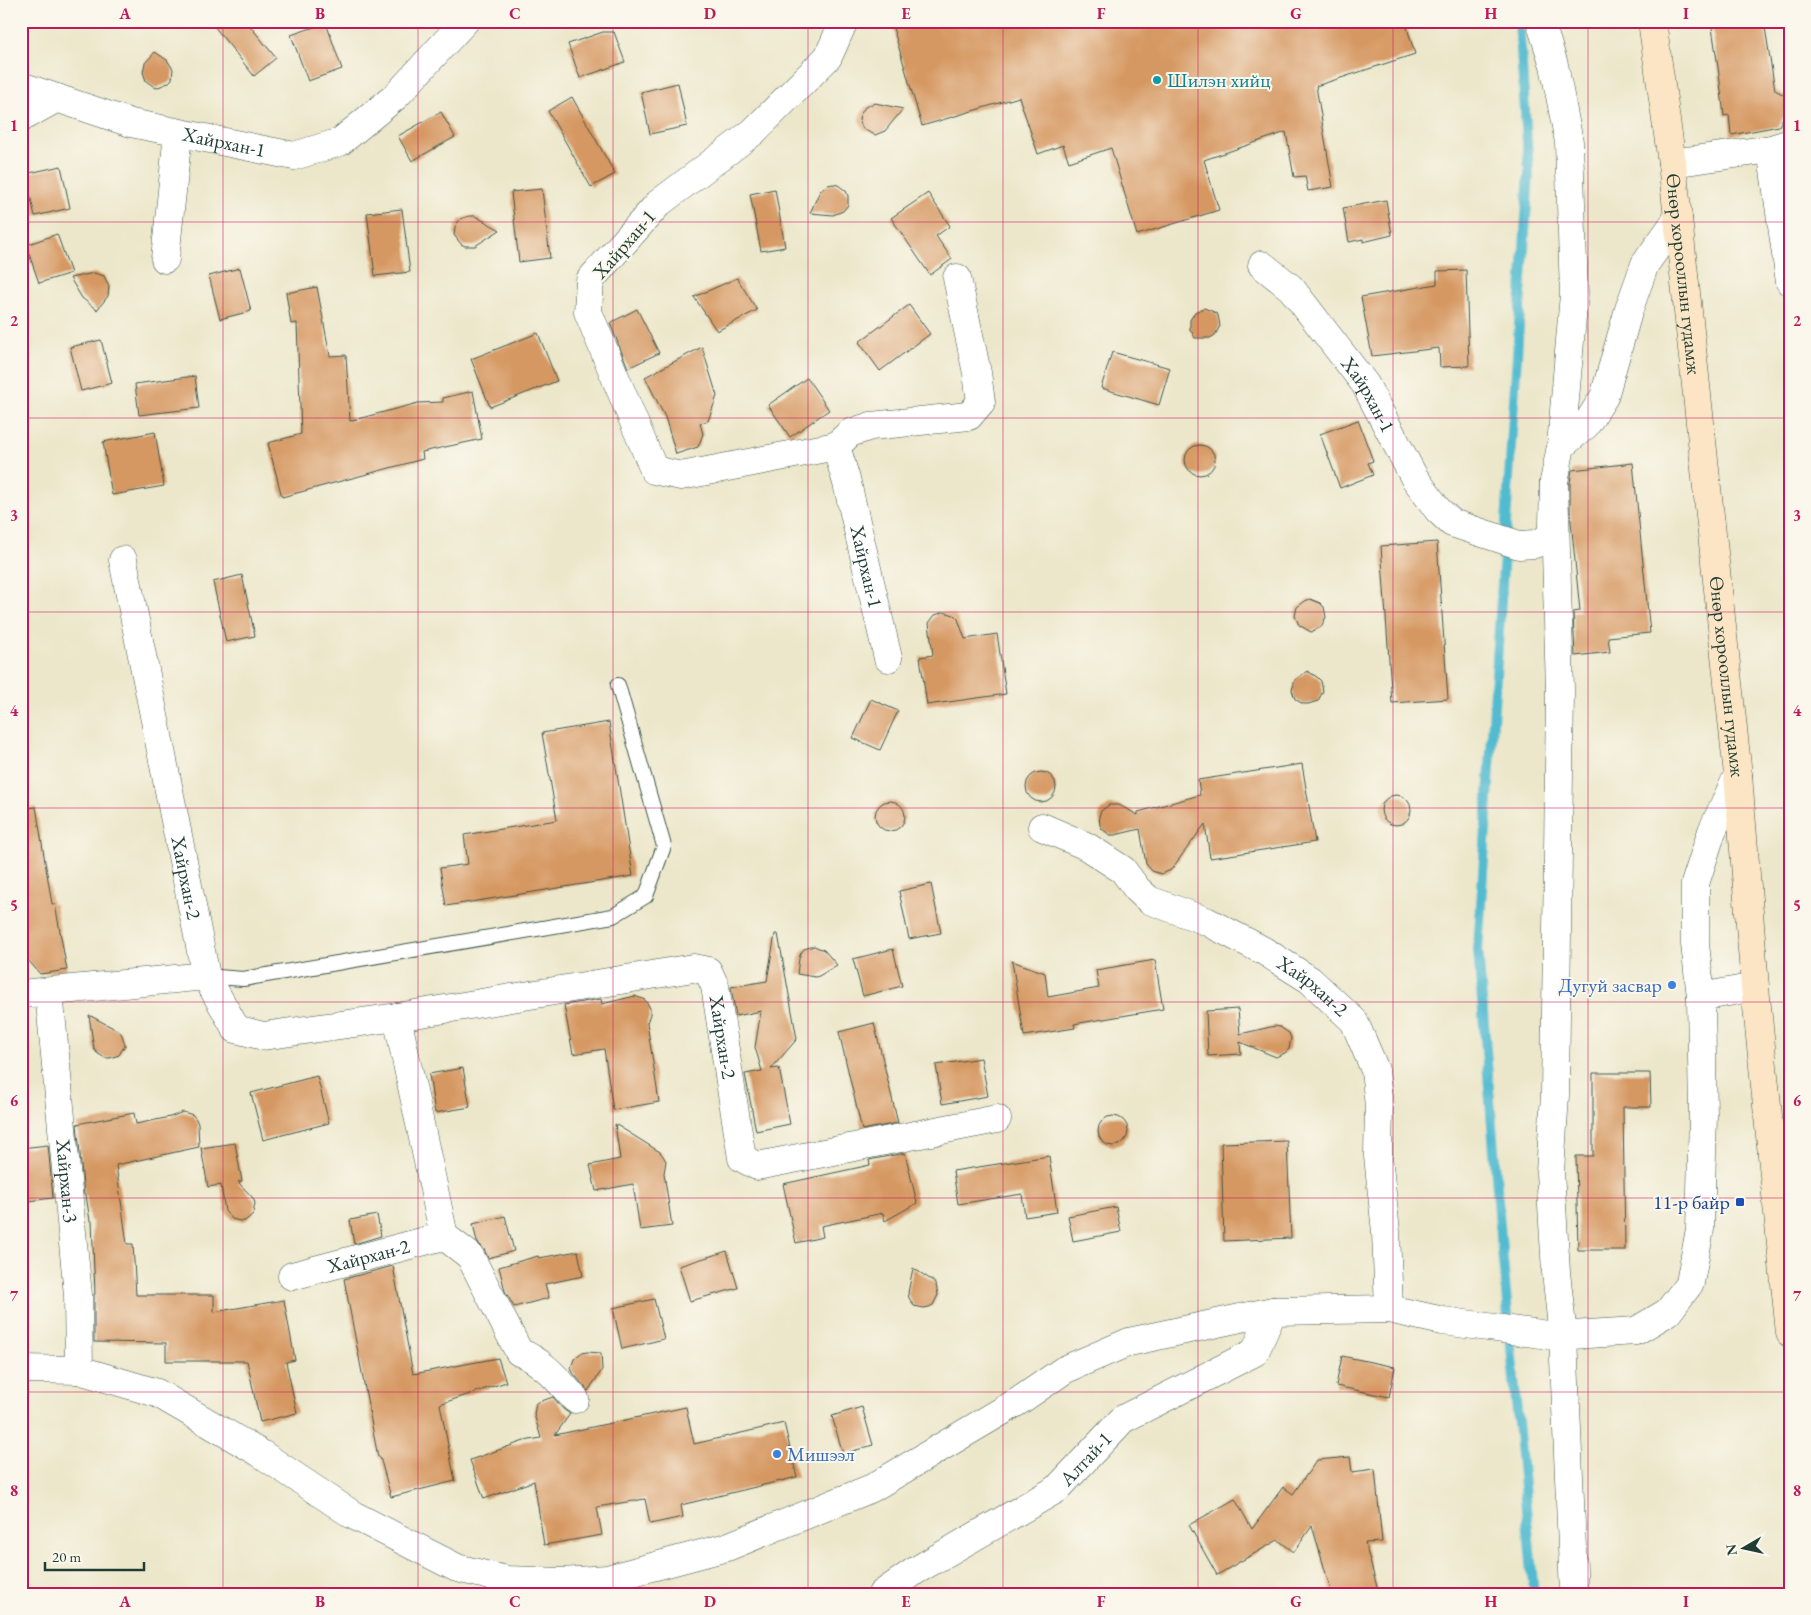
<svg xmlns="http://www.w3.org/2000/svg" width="1811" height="1615" font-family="'EB Garamond',serif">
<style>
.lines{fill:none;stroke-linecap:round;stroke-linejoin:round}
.stream{stroke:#52bbd0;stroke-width:10}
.building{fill:#d69862}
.lane-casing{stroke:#3e564a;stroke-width:16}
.street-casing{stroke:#3e564a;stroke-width:29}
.secondary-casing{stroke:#3e564a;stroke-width:29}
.lane{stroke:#fff;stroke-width:14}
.street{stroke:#fff;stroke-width:28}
.secondary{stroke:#fce5c4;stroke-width:28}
.grid{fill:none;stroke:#c2185b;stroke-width:1;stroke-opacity:0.55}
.culture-dot{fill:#0f9aa8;stroke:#fbf7ec;stroke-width:2}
.shop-dot{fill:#3f7fe0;stroke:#fbf7ec;stroke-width:2}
.transit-dot{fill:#1a4fb4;stroke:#fbf7ec;stroke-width:2}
.labels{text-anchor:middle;stroke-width:4;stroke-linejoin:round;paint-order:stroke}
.culture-label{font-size:20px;fill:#0d838f;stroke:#fbf7ec;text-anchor:start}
.street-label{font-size:20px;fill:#1f3d34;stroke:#fbf7ec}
.shop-label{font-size:20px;fill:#366cbe;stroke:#fbf7ec;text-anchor:end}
.transit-label{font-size:20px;fill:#164399;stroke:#fbf7ec;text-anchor:end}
.neatline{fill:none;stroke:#c2185b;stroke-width:2}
.grid-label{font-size:16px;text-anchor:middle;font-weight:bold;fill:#c2185b}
</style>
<rect width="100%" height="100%" fill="#fbf7ec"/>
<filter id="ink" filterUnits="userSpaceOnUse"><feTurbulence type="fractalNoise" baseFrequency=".02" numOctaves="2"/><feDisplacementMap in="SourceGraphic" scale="10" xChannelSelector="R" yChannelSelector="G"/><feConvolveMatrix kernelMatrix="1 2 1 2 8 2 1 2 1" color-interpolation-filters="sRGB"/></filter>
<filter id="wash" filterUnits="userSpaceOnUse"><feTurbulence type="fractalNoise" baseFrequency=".0096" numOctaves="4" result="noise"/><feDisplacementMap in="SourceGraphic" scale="20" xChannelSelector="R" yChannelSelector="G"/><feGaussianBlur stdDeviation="1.12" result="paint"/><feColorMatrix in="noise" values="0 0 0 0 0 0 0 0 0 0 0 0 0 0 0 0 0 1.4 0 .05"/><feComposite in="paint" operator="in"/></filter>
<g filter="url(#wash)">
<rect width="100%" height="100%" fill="#ece7ca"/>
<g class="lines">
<path class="stream" d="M 1519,21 L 1529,172 L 1478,950 L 1502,1250 L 1534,1594"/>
</g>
<g id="blocks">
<path class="building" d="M 210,21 L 246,21 L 276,58 L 254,76 Z
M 891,21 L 1405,21 L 1415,54 L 1316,86 L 1333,187 L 1308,191 L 1305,176 L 1294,177 L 1286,132 L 1204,160 L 1219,210 L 1137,235 L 1111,148 L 1069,162 L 1063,145 L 1038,154 L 1019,97 L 922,126 Z
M 1711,21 L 1764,21 L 1775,90 L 1790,98 L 1790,104 L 1779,126 L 1731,135 L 1729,115 L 1724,116 L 1719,74 Z
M 326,23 L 342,69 L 308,81 L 291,35 Z
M 603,32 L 614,32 L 625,62 L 580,78 L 568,44 Z
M 155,52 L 167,60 L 173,69 L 172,79 L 168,83 L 156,88 L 146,81 L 143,72 L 145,63 Z
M 678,83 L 687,126 L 650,134 L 641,92 Z
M 572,97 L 615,174 L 591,187 L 548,111 Z
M 875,103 L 903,109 L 885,131 L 875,135 L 863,129 L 859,120 L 860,115 L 865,107 Z
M 441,112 L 455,137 L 412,161 L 398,136 Z
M 61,166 L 70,208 L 35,216 L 25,174 Z
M 833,184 L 838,185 L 846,191 L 848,196 L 848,205 L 843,211 L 833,215 L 810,213 L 820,191 L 828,185 Z
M 542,189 L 550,258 L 519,262 L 511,192 Z
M 775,189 L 785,247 L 761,251 L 750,194 Z
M 928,193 L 950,226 L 936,236 L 952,259 L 930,275 L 891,218 Z
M 1386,200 L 1392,235 L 1363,242 L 1363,239 L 1349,242 L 1343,208 Z
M 402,209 L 410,272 L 375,276 L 367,213 Z
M 469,216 L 475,216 L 500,230 L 475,246 L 465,246 L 461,244 L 454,235 L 455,227 L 460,219 Z
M 57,234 L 71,273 L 39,283 L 26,245 Z
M 240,268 L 251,311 L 220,319 L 209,276 Z
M 1466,270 L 1469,366 L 1440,367 L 1439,348 L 1372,356 L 1361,297 L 1437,284 L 1437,271 Z
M 94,273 L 104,276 L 109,286 L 108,296 L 97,310 L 82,298 L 70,278 Z
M 737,278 L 757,310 L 717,331 L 694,297 Z
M 317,287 L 330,356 L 346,355 L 350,421 L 418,403 L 443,402 L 443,398 L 473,391 L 482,439 L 422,452 L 423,459 L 282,497 L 268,443 L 301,434 L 297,323 L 291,324 L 286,293 Z
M 909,305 L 930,334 L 880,371 L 859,342 Z
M 1204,308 L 1214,312 L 1218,315 L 1220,326 L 1215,335 L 1210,338 L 1195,338 L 1190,329 L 1190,320 L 1195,312 Z
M 637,309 L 659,353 L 628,368 L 610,323 Z
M 538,333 L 557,381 L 490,407 L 471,359 Z
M 101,340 L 112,383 L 81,391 L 70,347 Z
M 702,347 L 717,396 L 708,421 L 700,423 L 703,434 L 698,447 L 676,454 L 665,417 L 645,377 Z
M 1112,352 L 1170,368 L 1159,405 L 1101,388 Z
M 195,376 L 199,408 L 139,415 L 135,384 Z
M 807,378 L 829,410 L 790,437 L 768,405 Z
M 1358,420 L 1373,461 L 1368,463 L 1373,475 L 1340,488 L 1320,434 Z
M 155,432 L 164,486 L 112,495 L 103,442 Z
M1185 460a15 15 0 1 1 30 0a15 15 0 1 1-30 0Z
M 1633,463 L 1650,633 L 1608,637 L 1610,652 L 1575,656 L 1573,612 L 1580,611 L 1570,511 L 1570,483 L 1572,470 Z
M 1437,542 L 1448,699 L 1392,703 L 1381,546 Z
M 242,575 L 255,636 L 226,642 L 213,582 Z
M 1310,599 L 1320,603 L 1324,607 L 1326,617 L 1321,627 L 1311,632 L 1299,625 L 1295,616 L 1297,607 L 1305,601 Z
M 944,612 L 954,615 L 958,619 L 965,639 L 997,634 L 1006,694 L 927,705 L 920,657 L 933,655 L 929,623 L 935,615 Z
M 1307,671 L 1317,677 L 1321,681 L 1323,691 L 1318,701 L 1308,704 L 1303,704 L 1295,699 L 1292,690 L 1295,680 Z
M 871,699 L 898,711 L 880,750 L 853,738 Z
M 609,722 L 633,876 L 446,906 L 440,868 L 468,864 L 464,835 L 557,820 L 542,733 Z
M 1302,764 L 1315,842 L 1210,858 L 1205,824 L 1171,870 L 1161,874 L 1152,871 L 1146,864 L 1140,829 L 1115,835 L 1110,835 L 1102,829 L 1100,825 L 1099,816 L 1101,811 L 1109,805 L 1119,805 L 1138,815 L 1138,812 L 1200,795 L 1198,780 Z
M1026 787a15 15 0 1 1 30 0a15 15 0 1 1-30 0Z
M1381 810a15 15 0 1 1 30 0a15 15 0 1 1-30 0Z
M875 816a15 15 0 1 1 30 0a15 15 0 1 1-30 0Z
M 36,807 L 52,904 L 55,904 L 67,970 L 40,974 L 23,954 L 21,941 L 21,809 Z
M 931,884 L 941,933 L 909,939 L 899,891 Z
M 775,934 L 778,934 L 797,1039 L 771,1069 L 779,1068 L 790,1124 L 756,1131 L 745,1074 L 762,1071 L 755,1047 L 761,1011 L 736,1016 L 731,987 L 767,981 Z
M 814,946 L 824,950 L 837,965 L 819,976 L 815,977 L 797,974 L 799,958 L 801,953 L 804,949 Z
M 893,949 L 902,986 L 863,996 L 853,959 Z
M 1155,960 L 1163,1009 L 1074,1024 L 1075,1028 L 1024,1036 L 1012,961 L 1045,973 L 1048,997 L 1099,988 L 1096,970 Z
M 635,996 L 645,1000 L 650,1008 L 650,1014 L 647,1023 L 659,1102 L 613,1110 L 604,1049 L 573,1054 L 564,1005 L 601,999 L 602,1004 Z
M 1238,1009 L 1240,1034 L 1275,1026 L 1280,1027 L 1289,1033 L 1291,1038 L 1289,1049 L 1285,1053 L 1276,1057 L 1240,1042 L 1241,1054 L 1208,1056 L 1206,1011 Z
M 89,1015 L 119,1031 L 122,1035 L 125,1045 L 119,1055 L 110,1058 L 105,1058 L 97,1053 L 94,1049 Z
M 874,1023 L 898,1123 L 862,1130 L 839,1032 Z
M 981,1058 L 988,1096 L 942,1104 L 936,1065 Z
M 463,1068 L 470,1107 L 435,1113 L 429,1074 Z
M 1593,1073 L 1650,1073 L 1651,1107 L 1623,1107 L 1625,1250 L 1578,1250 L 1576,1156 L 1593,1156 Z
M 317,1076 L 329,1123 L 263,1140 L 251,1093 Z
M 183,1112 L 193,1115 L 196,1119 L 198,1124 L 199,1147 L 116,1165 L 127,1244 L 133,1244 L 136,1295 L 214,1295 L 214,1312 L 284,1300 L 295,1360 L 286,1362 L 297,1413 L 260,1422 L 247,1361 L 166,1361 L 166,1343 L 94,1342 L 94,1294 L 95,1294 L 92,1221 L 90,1221 L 86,1195 L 84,1195 L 77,1124 L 134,1113 L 136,1124 L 170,1117 Z
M1098 1131a15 15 0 1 1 30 0a15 15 0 1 1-30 0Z
M 615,1124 L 660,1152 L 663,1156 L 666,1161 L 664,1173 L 672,1226 L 640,1230 L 633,1184 L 596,1191 L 590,1165 L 620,1159 Z
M 1287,1141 L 1291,1238 L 1224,1241 L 1221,1143 Z
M 235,1143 L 242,1181 L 238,1182 L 253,1198 L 255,1203 L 253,1214 L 245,1221 L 240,1221 L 232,1219 L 225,1211 L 221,1185 L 208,1187 L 201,1148 Z
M 48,1145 L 53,1198 L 21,1202 L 21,1148 Z
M 905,1153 L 917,1203 L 885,1221 L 883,1213 L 821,1226 L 823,1237 L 796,1243 L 783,1184 L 870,1165 L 869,1160 Z
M 1049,1156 L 1057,1212 L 1025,1217 L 1022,1194 L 958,1204 L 953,1171 Z
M 1116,1207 L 1121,1232 L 1073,1241 L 1068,1216 Z
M 377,1215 L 381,1236 L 354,1244 L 350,1220 Z
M 505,1216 L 514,1251 L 488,1258 L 484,1249 L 477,1242 L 473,1224 Z
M 578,1251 L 583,1276 L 545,1284 L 549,1298 L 514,1307 L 505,1291 L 499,1267 L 538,1256 L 539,1258 Z
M 727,1251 L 738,1288 L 690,1301 L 679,1266 Z
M 393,1266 L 413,1374 L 498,1358 L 506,1382 L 440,1404 L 455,1481 L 391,1497 L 380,1457 L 378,1457 L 344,1279 Z
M 913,1268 L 933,1281 L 936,1285 L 938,1295 L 933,1305 L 929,1307 L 924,1308 L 914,1306 L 909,1298 L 908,1293 Z
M 654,1299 L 664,1339 L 622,1349 L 613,1308 Z
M 587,1352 L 601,1353 L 602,1370 L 588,1391 L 573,1373 L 571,1368 L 574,1359 L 581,1353 Z
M 1342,1356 L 1395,1367 L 1389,1397 L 1336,1386 Z
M 553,1397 L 563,1409 L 570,1414 L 555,1435 L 686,1407 L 694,1444 L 784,1423 L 797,1477 L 681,1505 L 683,1517 L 650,1524 L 645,1499 L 597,1507 L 602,1535 L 544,1545 L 534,1481 L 484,1499 L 470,1460 L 524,1441 L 541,1438 L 534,1414 L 536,1403 Z
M 862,1407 L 873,1445 L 843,1454 L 832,1416 Z
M 1350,1457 L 1352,1472 L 1375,1469 L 1382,1542 L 1365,1543 L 1379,1594 L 1332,1594 L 1312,1526 L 1294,1552 L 1278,1540 L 1217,1575 L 1189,1525 L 1235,1499 L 1252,1529 L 1283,1487 L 1293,1494 L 1317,1460 Z"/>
</g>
</g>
<g filter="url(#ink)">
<use href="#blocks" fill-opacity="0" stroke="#3e564a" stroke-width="1"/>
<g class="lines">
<g class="lane-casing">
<path id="lane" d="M 206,976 L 243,979 L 613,916 L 646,896 L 664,846 L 618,685"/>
</g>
<g class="street-casing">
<g id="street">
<path id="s1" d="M 844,21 L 828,57 L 753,132 L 659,203 L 590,280 L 588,312 L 654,470 L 681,476 L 836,446 L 847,483 L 888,658"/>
<path d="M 1540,21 L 1554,65 L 1569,142 L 1574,294 L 1561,446"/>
<path id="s2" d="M 21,86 L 131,123 L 294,156 L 340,142 L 396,96 L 465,21"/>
<path d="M 21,118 L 57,98"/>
<path d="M 1771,149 L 1790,282"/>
<path d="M 1672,163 L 1771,149 L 1790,143"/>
<path d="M 165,259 L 178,133"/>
<path id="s3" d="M 1262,265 L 1291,288 L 1365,384 L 1414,477 L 1438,510 L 1452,523 L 1519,545 L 1535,544 L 1549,538 L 1553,525 L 1554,482 L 1561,446 L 1586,425 L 1604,397 L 1629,309 L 1645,264 L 1678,218"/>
<path d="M 836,446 L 850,433 L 871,426 L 969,416 L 981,402 L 977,373 L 957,278"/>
<path d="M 1554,482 L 1560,690 L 1555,1095 L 1550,1172 L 1556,1272 L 1563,1336 L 1574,1594"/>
<path id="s4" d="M 123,560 L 206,976 L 236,1029 L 263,1036 L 397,1017 L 693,968 L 708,971 L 715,986 L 742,1158 L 757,1166 L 997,1119"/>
<path id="s5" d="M 1042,827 L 1086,846 L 1123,870 L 1137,889 L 1149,900 L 1206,921 L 1264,951 L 1310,980 L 1354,1021 L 1375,1070 L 1379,1106 L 1378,1156 L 1386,1232 L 1389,1309"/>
<path id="s6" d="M 49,992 L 78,1295 L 79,1370"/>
<path d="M 21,994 L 206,976"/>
<path d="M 1701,997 L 1695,944 L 1695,884 L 1712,831 L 1738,775"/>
<path d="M 397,1017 L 444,1236 L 470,1256 L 519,1352 C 543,1361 558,1380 575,1399"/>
<path id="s7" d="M 292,1276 L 444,1236"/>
<path d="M 21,1369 L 79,1370 L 157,1393 L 260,1453 L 353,1515 L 457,1568 L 507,1580 L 562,1582 L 607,1579 L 727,1547 L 872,1488 L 1019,1401 L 1064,1370 L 1129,1342 L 1273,1311 L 1389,1309 L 1443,1321 L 1556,1336 L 1636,1331 L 1668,1312 L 1690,1283 L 1700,1229 L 1703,1115 L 1701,997 L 1755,987"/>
<path id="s8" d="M 882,1594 L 915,1571 L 1057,1489 L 1123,1419 L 1255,1352 L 1273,1311"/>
</g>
</g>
<g class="secondary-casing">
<g id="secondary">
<path id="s9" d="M 1652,21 L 1672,163 L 1738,775 L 1755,987 L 1790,1333"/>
</g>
</g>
<use href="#lane" class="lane"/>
<use href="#street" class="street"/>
<use href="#secondary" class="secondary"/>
</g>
</g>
<path class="grid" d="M 223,21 L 223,1594M 418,21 L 418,1594M 613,21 L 613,1594M 808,21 L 808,1594M 1003,21 L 1003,1594M 1198,21 L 1198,1594M 1393,21 L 1393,1594M 1588,21 L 1588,1594M 21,222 L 1790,222M 21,418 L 1790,418M 21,612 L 1790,612M 21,808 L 1790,808M 21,1002 L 1790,1002M 21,1198 L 1790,1198M 21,1392 L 1790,1392"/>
<circle class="culture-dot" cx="1157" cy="80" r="5"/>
<g class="shop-dot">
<circle cx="1672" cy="985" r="5"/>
<circle cx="777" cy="1454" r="5"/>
</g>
<rect class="transit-dot" x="1735" y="1197" width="10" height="10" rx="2.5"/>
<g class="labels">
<g class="culture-label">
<text x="1167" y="87">Шилэн хийц</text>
</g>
<g class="street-label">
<text dy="7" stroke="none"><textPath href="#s2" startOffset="211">Хайрхан-1</textPath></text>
<text transform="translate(624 244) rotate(-49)" y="7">Хайрхан-1</text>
<text dy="7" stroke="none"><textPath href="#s9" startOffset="255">Өнөр хорооллын гудамж</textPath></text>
<text dy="7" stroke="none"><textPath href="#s3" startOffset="169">Хайрхан-1</textPath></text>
<text dy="7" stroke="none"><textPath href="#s1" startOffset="880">Хайрхан-1</textPath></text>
<text dy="7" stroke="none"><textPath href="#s9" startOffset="660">Өнөр хорооллын гудамж</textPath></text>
<text dy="7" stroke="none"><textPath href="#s4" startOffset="324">Хайрхан-2</textPath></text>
<text dy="7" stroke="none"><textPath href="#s5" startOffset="318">Хайрхан-2</textPath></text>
<text dy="7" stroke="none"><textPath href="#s4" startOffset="1032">Хайрхан-2</textPath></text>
<text dy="7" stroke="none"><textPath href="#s6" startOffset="190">Хайрхан-3</textPath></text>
<text dy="7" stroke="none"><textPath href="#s7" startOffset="79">Хайрхан-2</textPath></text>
<text dy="7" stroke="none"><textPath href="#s8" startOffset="246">Алтай-1</textPath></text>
</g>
<g class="shop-label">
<text x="1662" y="992">Дугуй засвар</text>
<text x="787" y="1461" text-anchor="start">Мишээл</text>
</g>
<g class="transit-label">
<text x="1730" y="1209">11-р байр</text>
</g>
</g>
<rect width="1811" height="1615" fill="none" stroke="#fbf7ec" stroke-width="55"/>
<g transform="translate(1744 1548) rotate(261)" stroke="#fbf7ec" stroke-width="4" paint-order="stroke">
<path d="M0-4L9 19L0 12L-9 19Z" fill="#1f3d34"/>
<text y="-8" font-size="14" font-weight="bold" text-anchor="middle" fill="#1f3d34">N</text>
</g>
<path d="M45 1562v8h99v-8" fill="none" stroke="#1f3d34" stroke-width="2.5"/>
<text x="52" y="1562" font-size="15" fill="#1f3d34" stroke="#fbf7ec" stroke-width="4" paint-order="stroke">20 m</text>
<rect x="28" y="28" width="1756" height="1560" class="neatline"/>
<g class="grid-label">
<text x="125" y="19">A</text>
<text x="320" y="19">B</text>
<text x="515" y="19">C</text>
<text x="710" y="19">D</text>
<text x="906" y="19">E</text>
<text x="1101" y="19">F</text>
<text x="1296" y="19">G</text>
<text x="1491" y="19">H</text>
<text x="1686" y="19">I</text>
<text x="14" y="131">1</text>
<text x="1797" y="131">1</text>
<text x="14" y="326">2</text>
<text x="1797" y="326">2</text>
<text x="14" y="521">3</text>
<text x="1797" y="521">3</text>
<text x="14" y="716">4</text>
<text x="1797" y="716">4</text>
<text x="14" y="911">5</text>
<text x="1797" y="911">5</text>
<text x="14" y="1106">6</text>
<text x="1797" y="1106">6</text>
<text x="14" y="1301">7</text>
<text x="1797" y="1301">7</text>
<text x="14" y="1496">8</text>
<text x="1797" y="1496">8</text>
<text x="125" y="1607">A</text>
<text x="320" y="1607">B</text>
<text x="515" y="1607">C</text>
<text x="710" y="1607">D</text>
<text x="906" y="1607">E</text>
<text x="1101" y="1607">F</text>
<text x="1296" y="1607">G</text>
<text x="1491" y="1607">H</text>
<text x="1686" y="1607">I</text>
</g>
</svg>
